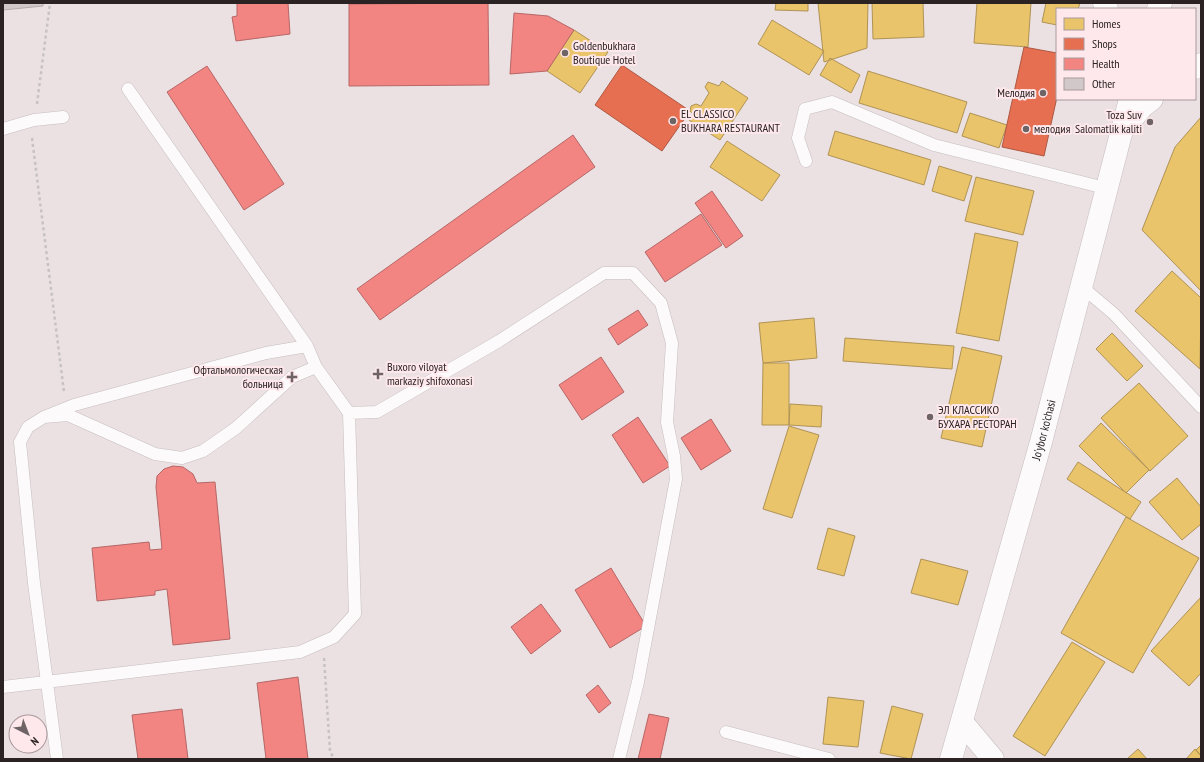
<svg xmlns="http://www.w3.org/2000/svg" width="1204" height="762" font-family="'PT Sans Narrow',sans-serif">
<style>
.homes{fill:#e9c46a;stroke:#b09355}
.shops{fill:#e76f51;stroke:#ae5843}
.health{fill:#f28482;stroke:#b66766}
.building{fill:#d1c8c9;stroke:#b5acae}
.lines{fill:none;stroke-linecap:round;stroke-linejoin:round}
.lane-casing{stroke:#c6bebf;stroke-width:13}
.street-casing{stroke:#c6bebf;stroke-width:23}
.secondary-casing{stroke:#c6bebf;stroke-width:23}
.primary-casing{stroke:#c6bebf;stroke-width:23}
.path{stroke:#c7c3c3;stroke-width:2.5;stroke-dasharray:3 3;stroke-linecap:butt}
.lane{stroke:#fcfafb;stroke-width:12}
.street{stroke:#fcfafb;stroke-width:22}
.secondary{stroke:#fcfafb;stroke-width:22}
.primary{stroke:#fcfafb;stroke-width:22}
.poi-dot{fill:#6e6466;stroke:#fee8ec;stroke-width:1.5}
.labels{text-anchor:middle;stroke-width:4;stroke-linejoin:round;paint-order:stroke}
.poi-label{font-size:12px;fill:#2a2223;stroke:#fee8ec;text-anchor:start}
.street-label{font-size:12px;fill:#2a2223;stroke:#fee8ec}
</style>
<rect width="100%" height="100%" fill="#ebe0e2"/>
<path class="homes" d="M 776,3 L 808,3 L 808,11 L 775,10 Z
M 818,3 L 868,3 L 867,48 L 824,62 Z
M 872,3 L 923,3 L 924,37 L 873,39 Z
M 977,3 L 1031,3 L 1028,47 L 974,43 Z
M 1046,3 L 1080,3 L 1078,9 L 1057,9 L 1057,25 L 1042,22 Z
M 772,20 L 824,51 L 809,75 L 758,44 Z
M 574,30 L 608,52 L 580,93 L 547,71 Z
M 830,58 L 860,75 L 851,93 L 820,75 Z
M 868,71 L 967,102 L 957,133 L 859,103 Z
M 722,81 L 748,98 L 720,140 L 689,120 L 693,114 L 690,111 L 691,106 L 696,104 L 701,106 L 709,93 L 705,87 L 708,82 L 719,86 Z
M 970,113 L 1007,125 L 999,148 L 962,136 Z
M 1201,117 L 1201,291 L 1142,230 L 1175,147 Z
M 835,131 L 931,160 L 924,185 L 828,155 Z
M 727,141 L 780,175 L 762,201 L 710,167 Z
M 939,166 L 972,176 L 964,201 L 932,191 Z
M 976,177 L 1034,191 L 1023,235 L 965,221 Z
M 975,233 L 1018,242 L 999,341 L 956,333 Z
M 1172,271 L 1201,298 L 1200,369 L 1135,311 Z
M 814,318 L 817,358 L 763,363 L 759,323 Z
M 1112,333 L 1143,366 L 1127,381 L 1096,349 Z
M 845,338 L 954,346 L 952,369 L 843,361 Z
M 962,347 L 1002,356 L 982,447 L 941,438 Z
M 763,363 L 789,363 L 789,425 L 762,425 Z
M 1139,383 L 1188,436 L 1150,471 L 1101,418 Z
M 790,404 L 822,406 L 821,427 L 789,425 Z
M 1101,423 L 1149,470 L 1126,493 L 1079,446 Z
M 789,426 L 819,435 L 792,518 L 763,509 Z
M 1078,462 L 1141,502 L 1130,519 L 1067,479 Z
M 1177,478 L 1201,507 L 1201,524 L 1182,540 L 1149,502 Z
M 1126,517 L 1199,558 L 1133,673 L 1061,633 Z
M 828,528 L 855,536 L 844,576 L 817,569 Z
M 921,559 L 968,571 L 958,605 L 911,593 Z
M 1201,597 L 1201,673 L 1189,686 L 1151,651 Z
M 1072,642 L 1105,662 L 1045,756 L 1013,736 Z
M 828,697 L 864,701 L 858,747 L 823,744 Z
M 892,706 L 923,714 L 911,759 L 880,753 Z
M 1201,745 L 1201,756 L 1196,750 Z
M 1138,749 L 1147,759 L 1127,759 Z
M 1195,749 L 1201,756 L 1201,759 L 1186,759 Z"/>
<path class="shops" d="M 1024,47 L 1057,53 L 1057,97 L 1044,156 L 1002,147 Z
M 622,65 L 690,111 L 662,151 L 595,105 Z"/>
<path class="health" d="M 237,3 L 288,3 L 290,34 L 236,41 L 232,17 L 237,16 Z
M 488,3 L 489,85 L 349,86 L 349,4 Z
M 514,13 L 548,16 L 574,30 L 547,71 L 510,74 Z
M 207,66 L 284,184 L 244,210 L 167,92 Z
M 573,135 L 595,167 L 380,320 L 357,289 Z
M 712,191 L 743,236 L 726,248 L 695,203 Z
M 701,214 L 722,245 L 665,282 L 645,252 Z
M 638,310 L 648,325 L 618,345 L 608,329 Z
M 601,357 L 624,392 L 582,420 L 559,385 Z
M 638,417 L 670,466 L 643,483 L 612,435 Z
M 711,419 L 731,451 L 701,470 L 681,438 Z
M 173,466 L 183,467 L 193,474 L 197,483 L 215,482 L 230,639 L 173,645 L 167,589 L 155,591 L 155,595 L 97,601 L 92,548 L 149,542 L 150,550 L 162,549 L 156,487 L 157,476 L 164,469 Z
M 611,568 L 646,626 L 610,648 L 575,590 Z
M 541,604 L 561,631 L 531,654 L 511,627 Z
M 298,677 L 308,759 L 266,759 L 257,683 Z
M 598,685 L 611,703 L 599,713 L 586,695 Z
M 182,709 L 188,759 L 138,759 L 132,715 Z
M 649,714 L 669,718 L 660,759 L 638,759 Z"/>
<path class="building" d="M 3,3 L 43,3 L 43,6 L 3,10 Z"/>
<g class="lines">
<g class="lane-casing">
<path id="lane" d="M 128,89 L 307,346
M 3,129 L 34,120 L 63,117
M 806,161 L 798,138 L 805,109 L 832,102 L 934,145 L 1105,188
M 1082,287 L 1114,314 L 1201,407
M 44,417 L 74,405 L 266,353 L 307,346 L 316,367 L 349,413 L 377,412 L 499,341 L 604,273 L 633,273 L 661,303 L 672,343 L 667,422 L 674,456 L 676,479 L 638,682 L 619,759
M 3,687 L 300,652 L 334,637 L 355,614 L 349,413
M 726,732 L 829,759
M 57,759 L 34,583 L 20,442 L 28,427 L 44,417 L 68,415 L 155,454 L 182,458 L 203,451 L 236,428 L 292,377 L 316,367"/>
</g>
<g class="street-casing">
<path id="street" d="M 962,722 L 993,759"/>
</g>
<g class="secondary-casing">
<g id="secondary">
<path d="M 1158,9 L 1161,3"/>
<path id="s1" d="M 951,759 L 1041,442 L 1130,99"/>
</g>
</g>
<g class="primary-casing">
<path id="primary" d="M 1104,3 L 1107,9
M 1195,68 L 1201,64
M 1121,132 L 1143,106 L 1152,99"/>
</g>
<path class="path" d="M 37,104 L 50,3
M 32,138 L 64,392
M 324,658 L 330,751 L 334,759"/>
<use href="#lane" class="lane"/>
<use href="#street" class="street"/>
<use href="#secondary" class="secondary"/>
<use href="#primary" class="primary"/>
</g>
<g class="poi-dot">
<circle cx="565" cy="53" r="4"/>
<circle cx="1043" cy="93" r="4"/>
<circle cx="673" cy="121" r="4"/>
<circle cx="1150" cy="122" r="4"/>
<circle cx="1026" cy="129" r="4"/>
<path d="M376 368h4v4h4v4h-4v4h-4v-4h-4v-4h4z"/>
<path d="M290 371h4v4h4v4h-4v4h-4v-4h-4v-4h4z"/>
<circle cx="930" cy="417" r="4"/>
</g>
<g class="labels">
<g class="poi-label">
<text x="573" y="50">Goldenbukhara<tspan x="573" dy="14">Boutique Hotel</tspan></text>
<text x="1035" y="97" text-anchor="end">Мелодия</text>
<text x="681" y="118">EL CLASSICO<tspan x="681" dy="14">BUKHARA RESTAURANT</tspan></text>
<text x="1142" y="119" text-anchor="end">Toza Suv<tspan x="1142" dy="14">Salomatlik kaliti</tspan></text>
<text x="1034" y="133">мелодия</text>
<text x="387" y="371">Buxoro viloyat<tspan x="387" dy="14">markaziy shifoxonasi</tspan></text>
<text x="283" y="374" text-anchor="end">Офтальмологическая<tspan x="283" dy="14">больница</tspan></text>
<text x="938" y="414">ЭЛ КЛАССИКО<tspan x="938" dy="14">БУХАРА РЕСТОРАН</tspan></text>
</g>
<g class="street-label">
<text dy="4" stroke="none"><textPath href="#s1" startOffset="342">Jo'ybor ko'chasi</textPath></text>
</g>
</g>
<rect width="1204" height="762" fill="none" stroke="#2a2223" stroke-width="8"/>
<rect x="1056" y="8" width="140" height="92" fill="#fee8ec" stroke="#a9999c"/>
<rect x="1064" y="18" width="20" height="12" fill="#e9c46a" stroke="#a9999c"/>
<text x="1092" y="28" font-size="12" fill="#2a2223">Homes</text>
<rect x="1064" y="38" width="20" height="12" fill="#e76f51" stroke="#a9999c"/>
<text x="1092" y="48" font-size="12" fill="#2a2223">Shops</text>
<rect x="1064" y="58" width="20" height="12" fill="#f28482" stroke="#a9999c"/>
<text x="1092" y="68" font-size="12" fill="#2a2223">Health</text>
<rect x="1064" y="78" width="20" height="12" fill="#d1c8c9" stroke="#a9999c"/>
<text x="1092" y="88" font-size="12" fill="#2a2223">Other</text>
<g transform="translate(28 734) rotate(138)"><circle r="19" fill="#fee8ec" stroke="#a9999c"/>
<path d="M0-3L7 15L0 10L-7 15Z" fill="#6e6466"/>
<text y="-6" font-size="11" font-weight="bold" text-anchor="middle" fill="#2a2223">N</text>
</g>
</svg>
